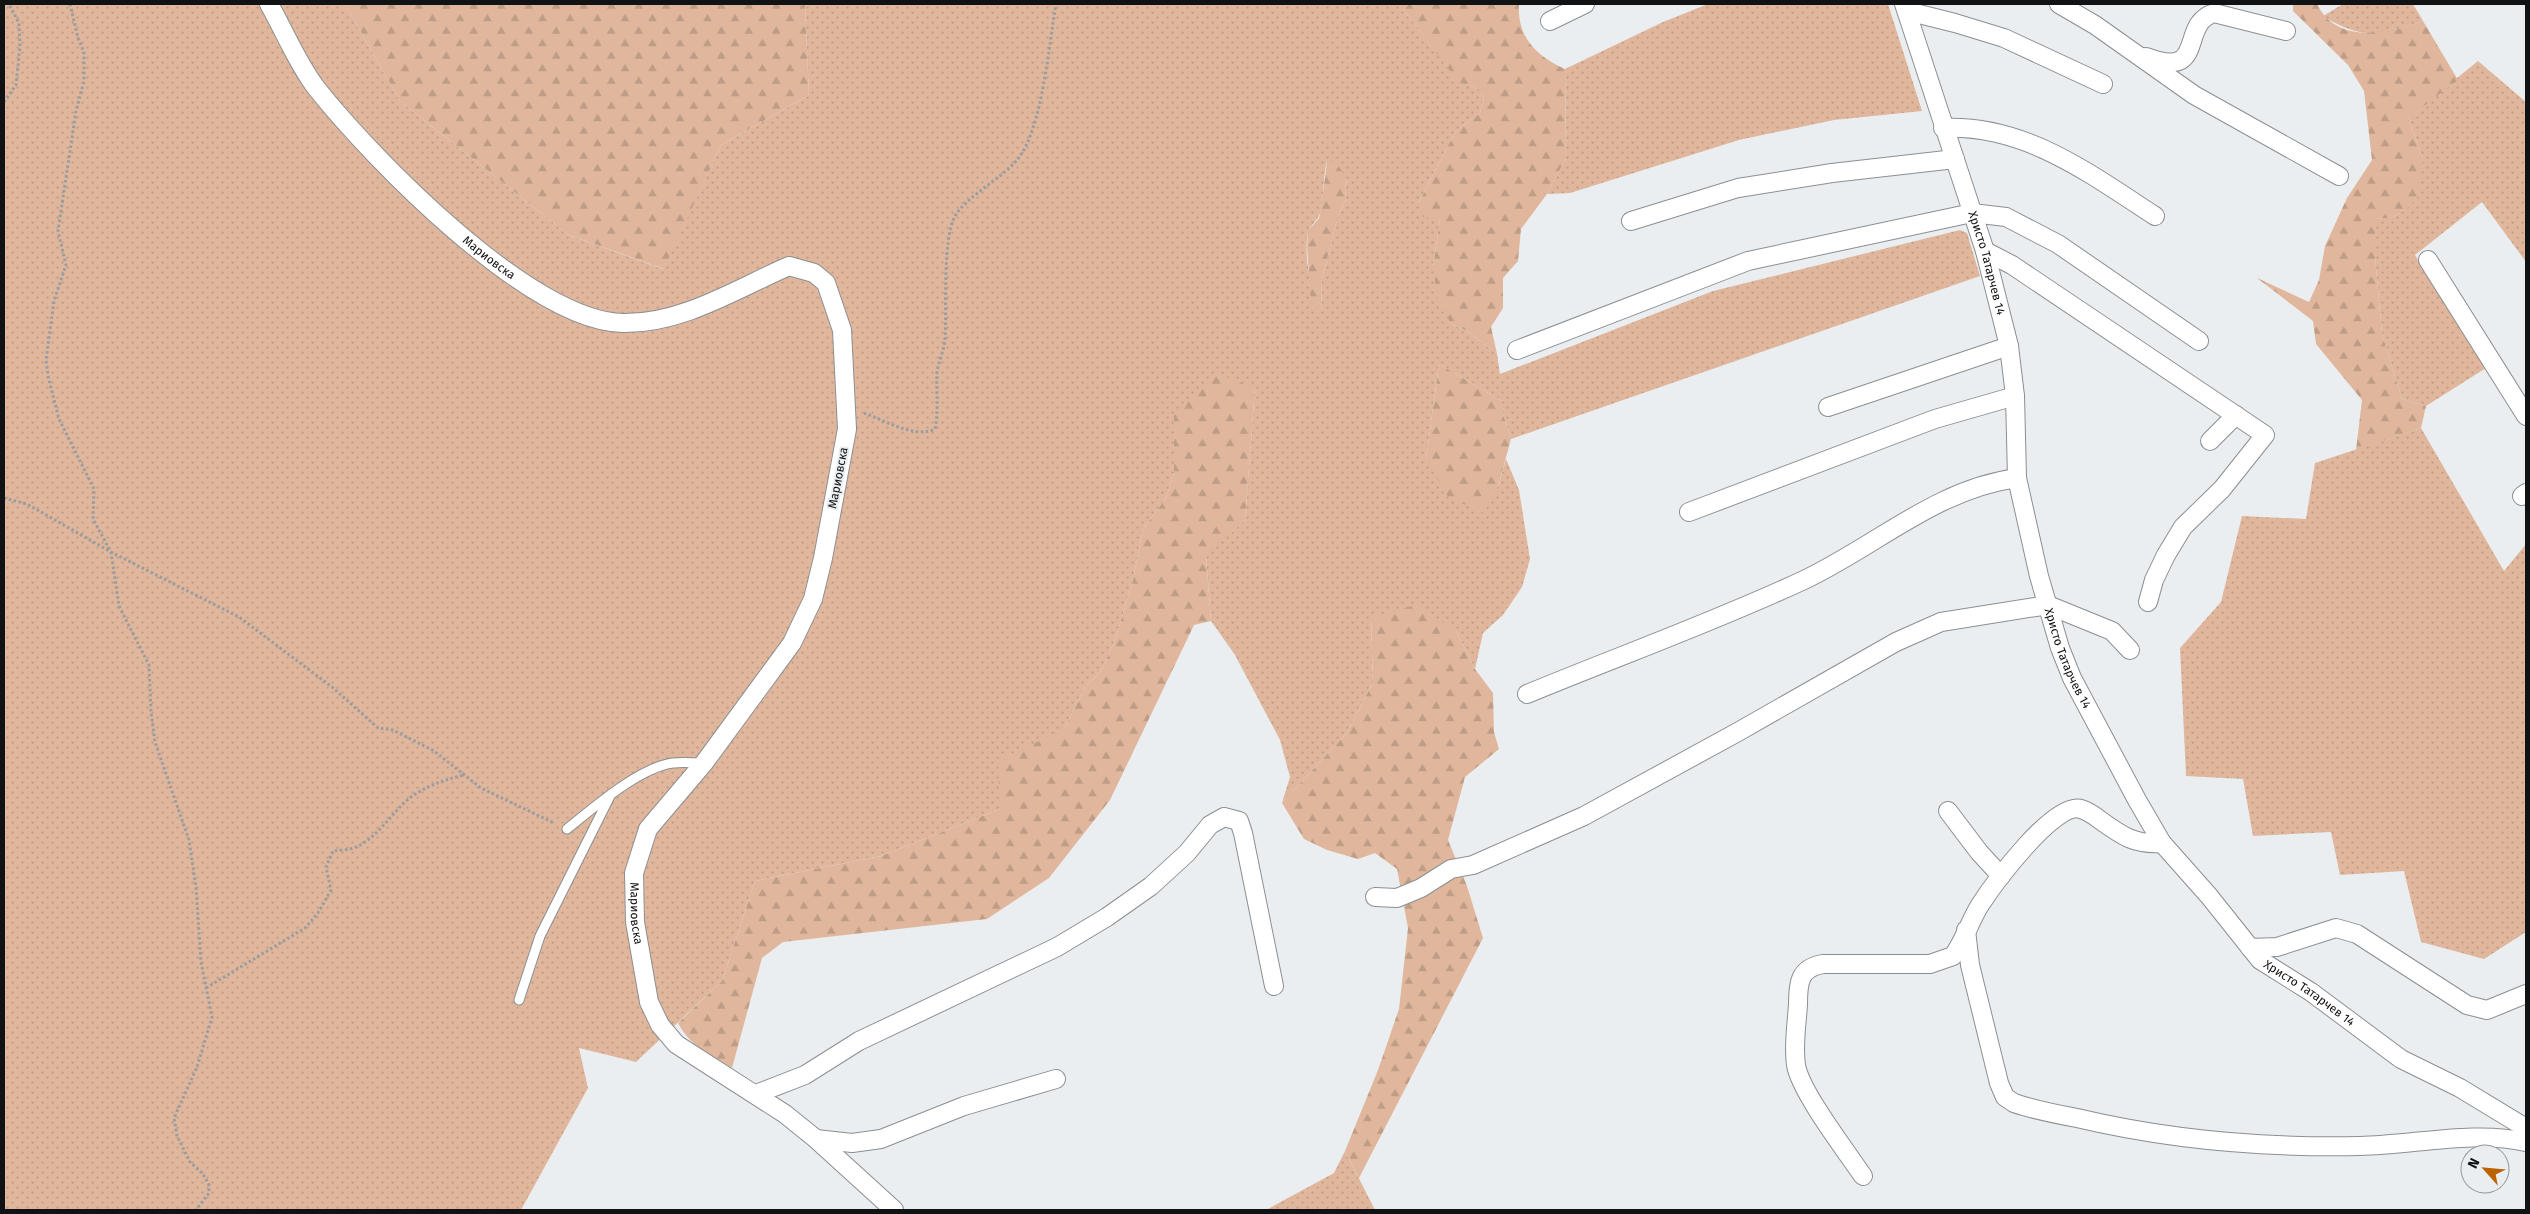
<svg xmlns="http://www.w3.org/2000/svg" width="2530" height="1214" font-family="'Fira Sans',sans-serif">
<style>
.grass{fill:url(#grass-dots);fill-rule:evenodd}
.forest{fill:url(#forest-firs)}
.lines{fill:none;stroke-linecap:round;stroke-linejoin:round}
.service-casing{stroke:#8c8f92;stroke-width:11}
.minor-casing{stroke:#8c8f92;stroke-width:20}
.path{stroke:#9a9c9f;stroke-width:3;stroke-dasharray:2.5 2.5;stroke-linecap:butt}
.service{stroke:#fff;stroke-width:9}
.minor{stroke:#fff;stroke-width:18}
.labels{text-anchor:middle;stroke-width:4;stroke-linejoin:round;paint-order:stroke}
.street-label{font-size:12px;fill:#111213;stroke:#ebeef1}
</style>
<defs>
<pattern id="grass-dots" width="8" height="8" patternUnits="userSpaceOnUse" patternTransform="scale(1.25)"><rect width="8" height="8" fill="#e0b79c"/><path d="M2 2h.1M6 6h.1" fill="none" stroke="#bf9c86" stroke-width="1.8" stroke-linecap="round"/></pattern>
<pattern id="forest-firs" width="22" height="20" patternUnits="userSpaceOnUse" patternTransform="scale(1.25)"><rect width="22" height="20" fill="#e0b79c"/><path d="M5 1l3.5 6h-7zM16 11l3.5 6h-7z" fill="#bf9c86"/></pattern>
</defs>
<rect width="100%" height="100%" fill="#ebeef1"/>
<path class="grass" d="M 4,4 L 345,4 L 400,101 L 569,235 L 663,269 L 721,145 L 809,95 L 805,4 L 1409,4 L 1404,10 L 1459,82 L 1473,86 L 1484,97 L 1480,113 L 1455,132 L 1419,202 L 1440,219 L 1433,267 L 1451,324 L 1467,331 L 1497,354 L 1500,374 L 1713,291 L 1960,230 L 1967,233 L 1980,276 L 1511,439 L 1502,411 L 1502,401 L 1439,364 L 1426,459 L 1498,487 L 1506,459 L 1519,490 L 1530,559 L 1522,587 L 1503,615 L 1483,633 L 1475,669 L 1456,631 L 1371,617 L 1373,682 L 1347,733 L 1282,803 L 1290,777 L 1280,740 L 1235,655 L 1211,621 L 1206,555 L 1245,520 L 1255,388 L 1174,415 L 1174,473 L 1166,498 L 1143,529 L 1133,580 L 1116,637 L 1102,670 L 1085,687 L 1064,729 L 1000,809 L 881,856 L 755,881 L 722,981 L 636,1062 L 579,1048 L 588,1088 L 521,1210 L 4,1210 ZM 1327,161 L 1347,180 L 1345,189 L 1346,199 L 1338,216 L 1322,279 L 1321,312 C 1312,287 1303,261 1308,233 C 1310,225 1319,220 1321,210 C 1324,194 1323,177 1327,161 Z
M 1708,4 L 1888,4 L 1922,111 L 1834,120 L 1739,140 L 1570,193 L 1547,194 L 1566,158 L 1565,69 L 1663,22 Z
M 2343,4 L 2413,4 L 2423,21 C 2382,36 2361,40 2323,16 Z
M 2478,61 L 2526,102 L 2526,262 L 2482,202 L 2415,255 L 2486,368 L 2426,406 L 2402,399 L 2382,334 L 2375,257 L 2375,219 L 2391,218 L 2406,209 L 2423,159 L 2408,118 Z
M 2421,428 L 2504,571 L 2526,544 L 2526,932 L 2484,959 L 2421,942 L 2404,871 L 2340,875 L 2331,832 L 2253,836 L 2243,779 L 2186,776 L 2180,648 L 2221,602 L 2242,516 L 2306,519 L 2315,463 Z
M 1345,1151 L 1375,1210 L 1266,1210 L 1334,1173 Z"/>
<path class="forest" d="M 345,4 L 805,4 L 809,95 L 721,145 L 664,269 L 569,235 L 400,101 Z
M 1409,4 L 1519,4 C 1517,37 1536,56 1565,69 L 1566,158 L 1547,194 L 1521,229 L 1518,261 L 1503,278 L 1503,308 L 1491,327 L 1497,354 L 1467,331 L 1451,324 L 1437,297 L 1433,267 L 1440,219 L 1423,217 L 1419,202 L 1455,132 L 1480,113 L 1484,97 L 1473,86 L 1459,83 L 1404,10 Z
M 2293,4 L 2317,4 C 2337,45 2389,34 2423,21 L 2458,80 L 2408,118 L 2423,159 L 2419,196 L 2406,209 L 2391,218 L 2375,219 L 2375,257 L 2382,334 L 2402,399 L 2426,406 L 2421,428 L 2356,450 L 2362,400 L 2316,344 L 2313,321 L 2257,278 L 2309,302 L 2319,280 L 2325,246 L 2347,198 L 2372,160 L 2364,91 L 2348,65 L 2293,11 Z
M 1327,161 L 1337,163 L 1347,180 L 1345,189 L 1346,199 L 1338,216 L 1322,279 L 1321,313 L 1311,302 L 1307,247 L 1308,231 L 1319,218 L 1321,209 Z
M 1439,364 L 1502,401 L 1502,411 L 1511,439 L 1498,487 L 1484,513 L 1448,497 L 1426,459 Z
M 1215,373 L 1255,388 L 1245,520 L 1206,556 L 1211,621 L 1194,625 L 1110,800 L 1049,878 L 987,919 L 783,942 L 762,958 L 732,1068 C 710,1055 690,1046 678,1023 L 722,981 L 755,881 L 881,856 L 1000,809 L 998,761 L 1064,729 L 1085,687 L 1102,670 L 1116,637 L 1133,580 L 1143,529 L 1166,498 L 1174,473 L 1174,415 Z
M 1416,605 L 1456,631 L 1475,669 L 1493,693 L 1494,732 L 1499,749 L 1465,777 L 1448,840 L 1467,886 L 1483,938 L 1359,1178 L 1345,1151 L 1378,1070 L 1399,1009 L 1408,928 L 1397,869 L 1375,853 L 1358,859 L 1327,850 L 1304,839 L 1282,803 L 1347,733 L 1373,682 L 1371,617 Z"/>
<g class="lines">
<g class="service-casing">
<path id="service" d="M 567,829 C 593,808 640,767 673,763 C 683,762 694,763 704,763
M 519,1000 L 540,936 L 611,794"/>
</g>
<g class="minor-casing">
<g id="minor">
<path id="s1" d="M 269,4 C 285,32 297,63 317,89 C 373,159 531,322 623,323 C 682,324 736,289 789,266 L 814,273 L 826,283 L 842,330 L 847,429 L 823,558 L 813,599 L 792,643 L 704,763 L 648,829 L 634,873 L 635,922 L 649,1002 L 660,1025 L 676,1044 L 785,1114 L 816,1139 L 894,1210"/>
<path id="s2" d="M 1904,4 L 1985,251 L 2009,346 L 2015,396 L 2017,478 L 2039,576 L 2060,648 L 2072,678 L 2137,800 L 2162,843 L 2209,896 L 2260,960 L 2311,992 L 2401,1059 L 2460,1088 L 2526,1128"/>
<path d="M 2059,4 L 2095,25 L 2194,95 L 2339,176"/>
<path d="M 1907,11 L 1955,23 L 2004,38 L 2103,84"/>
<path d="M 1550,21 L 1585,4"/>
<path d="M 2146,57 C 2208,80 2178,24 2214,13 L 2286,31"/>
<path d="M 1943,128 C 2025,124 2090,174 2155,216"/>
<path d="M 1631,221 L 1738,188 L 1832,173 L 1955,159"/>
<path d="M 1985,251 L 2012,265 L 2265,435 L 2222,489 L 2183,527 L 2166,555 L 2154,580 L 2148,602"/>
<path d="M 2428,260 L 2526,416"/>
<path d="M 1517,350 L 1748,261 L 1972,213 L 2006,217 L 2058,244 L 2199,341"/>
<path d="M 1828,407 L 2009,346"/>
<path d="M 2210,441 L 2236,415"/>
<path d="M 2522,496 L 2526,493"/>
<path d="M 1689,512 L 1935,419 L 2015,396"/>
<path d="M 1527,694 C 1619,656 1714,622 1804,580 C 1876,546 1936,489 2017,478"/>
<path d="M 1948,811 L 1979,852 L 2001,876"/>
<path d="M 1375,897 L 1397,898 L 1421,888 L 1451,869 L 1473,865 L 1584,816 L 1736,733 L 1896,642 L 1941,622 L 2048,605 L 2112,631 L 2130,650"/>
<path d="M 1966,930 L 1970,965 L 1999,1083 L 2005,1097 L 2014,1103 C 2034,1110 2056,1114 2077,1118 C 2170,1140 2264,1148 2360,1146 C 2413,1145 2475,1130 2526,1142"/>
<path d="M 2250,948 L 2277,947 L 2336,928 L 2357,934 L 2467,1005 L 2487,1010 L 2526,994"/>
<path d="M 756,1094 L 805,1075 L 859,1041 L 1057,947 L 1107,917 L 1151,886 L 1187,853 L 1210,825 L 1224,817 L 1239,821 L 1243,833 L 1274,986"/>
<path d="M 816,1139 L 852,1143 L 881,1139 L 964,1106 L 1056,1079"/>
<path d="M 1863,1176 C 1846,1151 1800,1091 1796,1065 C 1793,1045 1797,1023 1798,1004 C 1798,983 1799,968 1823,964 L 1930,964 L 1953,956 C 1964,941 1970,921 1980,905 C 1993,885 2055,800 2081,809 C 2087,811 2095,816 2100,820 C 2122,836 2135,845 2162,843"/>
</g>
</g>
<path class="path" d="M 70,4 L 78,38 L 84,52 L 84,81 L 76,111 L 58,231 L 66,265 L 54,301 L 46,360 L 48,376 L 59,419 L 94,489 L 93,519 L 111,552 L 119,606 L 149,665 L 151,712 L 155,742 L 189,840 L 196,888 L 201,962 L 212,1017 L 197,1067 L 174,1118 L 177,1136 L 190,1162 L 203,1174 L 209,1185 L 209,1193 L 196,1210
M 4,102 L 16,85 L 20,46 L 19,23 L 9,4
M 864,413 C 884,420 915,439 935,429 C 939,410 936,392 937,373 C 938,362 944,351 945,340 C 947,310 942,240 955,216 C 966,197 1002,178 1017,160 C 1042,131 1049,44 1056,4
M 4,498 L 27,504 L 111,552 L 239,617 L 332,687 L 378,728 L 393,730 L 434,751 L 481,788 L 554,823
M 206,988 L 305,928 L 318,913 L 331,890 L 326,867 L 333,851 C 340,850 350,850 356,847 C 381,836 394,807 417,793 C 432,784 447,779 464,775"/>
<use href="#service" class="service"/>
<use href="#minor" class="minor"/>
</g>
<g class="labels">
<g class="street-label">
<text dy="4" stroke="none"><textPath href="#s1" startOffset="339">Мариовска</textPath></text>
<text dy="4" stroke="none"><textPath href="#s2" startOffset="272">Христо Татарчев 14</textPath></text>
<text transform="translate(838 478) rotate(-79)" y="4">Мариовска</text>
<text dy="4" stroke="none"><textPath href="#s2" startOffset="678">Христо Татарчев 14</textPath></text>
<text dy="4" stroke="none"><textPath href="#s1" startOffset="1402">Мариовска</textPath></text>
<text dy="4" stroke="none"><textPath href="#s2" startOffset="1098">Христо Татарчев 14</textPath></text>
</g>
</g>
<rect width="2530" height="1214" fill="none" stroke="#111213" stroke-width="10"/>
<g transform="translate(2485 1169) rotate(297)"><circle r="24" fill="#ebeef1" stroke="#949698"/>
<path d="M0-4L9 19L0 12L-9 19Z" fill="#bc6202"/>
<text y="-8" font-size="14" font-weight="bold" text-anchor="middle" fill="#111213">N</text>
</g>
</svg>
